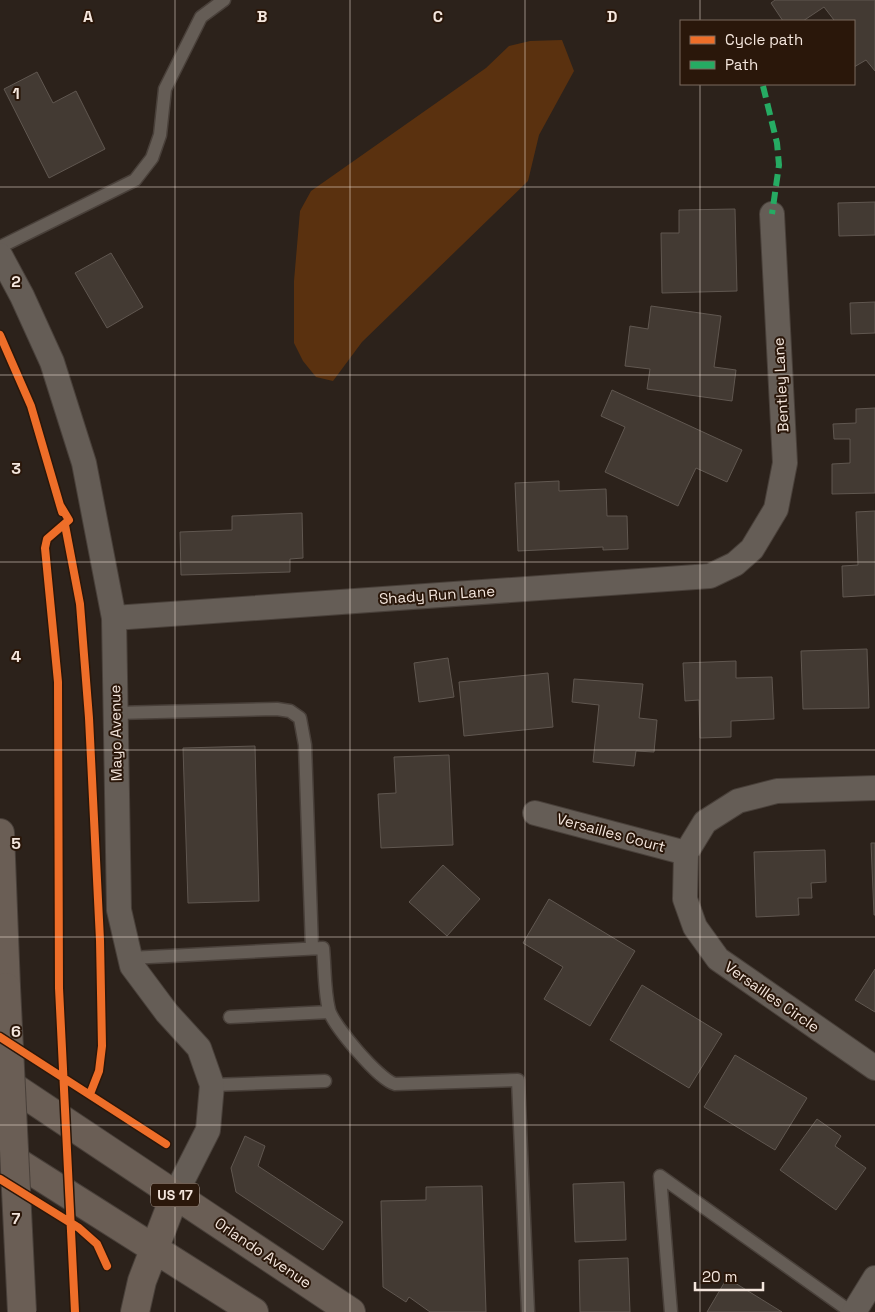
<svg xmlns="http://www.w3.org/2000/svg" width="875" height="1312" font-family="'Space Grotesk',sans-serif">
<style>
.green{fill:#5a310f}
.building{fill:#433a33;stroke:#605750}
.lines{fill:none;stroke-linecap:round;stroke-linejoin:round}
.service-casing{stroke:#49403a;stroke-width:15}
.minor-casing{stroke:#49403a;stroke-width:26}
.primary-casing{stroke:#49403a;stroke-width:30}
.service{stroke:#655d56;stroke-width:12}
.minor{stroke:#655d56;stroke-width:24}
.primary{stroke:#6a5e55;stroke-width:28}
.primary-bridge-casing{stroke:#49403a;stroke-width:30;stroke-linecap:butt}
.primary-bridge{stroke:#6a5e55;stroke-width:28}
.quiet{stroke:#26ab63;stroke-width:6;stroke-dasharray:12 6;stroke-linecap:butt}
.cycleway-casing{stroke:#2a170a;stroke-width:11}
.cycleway{stroke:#ee6e29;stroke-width:8}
.grid{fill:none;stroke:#f4e6dd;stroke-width:1;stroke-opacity:0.55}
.labels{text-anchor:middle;stroke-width:4;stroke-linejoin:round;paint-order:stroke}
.shield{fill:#2a170a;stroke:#b7a89e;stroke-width:1}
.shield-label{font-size:14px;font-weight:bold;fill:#f4e6dd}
.street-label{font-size:15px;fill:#f4e6dd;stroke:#2a170a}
.grid-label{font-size:16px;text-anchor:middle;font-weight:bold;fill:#f4e6dd;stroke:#2a170a;stroke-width:4;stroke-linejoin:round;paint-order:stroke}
</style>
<rect width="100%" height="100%" fill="#2c221b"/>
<path class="green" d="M 562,40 L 574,71 L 539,135 L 528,181 L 362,342 L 333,381 L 316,377 L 303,361 L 294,343 L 294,281 L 300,211 L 311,191 L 486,68 L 509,46 L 530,41 Z"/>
<path class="building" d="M 775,0 L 875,0 L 875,71 L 866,60 L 854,67 L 854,21 L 832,21 L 834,20 L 824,7 L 803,21 L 783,21 L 771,3 Z
M 37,72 L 53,103 L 76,91 L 105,149 L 49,178 L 4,89 Z
M 875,202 L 875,235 L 839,236 L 838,203 Z
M 735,209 L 737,291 L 662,293 L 661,233 L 679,233 L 679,210 Z
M 111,253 L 143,307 L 107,328 L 75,273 Z
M 875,302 L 875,333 L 851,334 L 850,303 Z
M 651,306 L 721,316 L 714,367 L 736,370 L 732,401 L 647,389 L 650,369 L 625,366 L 630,326 L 648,329 Z
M 612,390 L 742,450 L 727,482 L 696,468 L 678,506 L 605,472 L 625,427 L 601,416 Z
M 875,408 L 875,493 L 832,494 L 832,464 L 850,463 L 850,439 L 834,439 L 833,424 L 856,423 L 856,409 Z
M 559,481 L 559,491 L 606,489 L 607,516 L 627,516 L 628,549 L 603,550 L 603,547 L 518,551 L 515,483 Z
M 875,511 L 875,595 L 843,597 L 842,566 L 858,565 L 856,512 Z
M 302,513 L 303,558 L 290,559 L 290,572 L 181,575 L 180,532 L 232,530 L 232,516 Z
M 867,649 L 869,708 L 803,709 L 801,651 Z
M 448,658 L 454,697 L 419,702 L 414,663 Z
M 736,661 L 736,678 L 772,677 L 774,719 L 731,721 L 731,737 L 700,738 L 699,700 L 685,701 L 683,663 Z
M 548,673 L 553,727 L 464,736 L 459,682 Z
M 574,679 L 643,684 L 639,718 L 657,720 L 654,752 L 636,751 L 634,766 L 593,762 L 599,705 L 572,702 Z
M 255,746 L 259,901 L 188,903 L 183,748 Z
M 449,755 L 453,845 L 381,848 L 378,794 L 396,793 L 394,757 Z
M 871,843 L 875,843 L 875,915 L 874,915 Z
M 825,850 L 826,882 L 811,883 L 812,898 L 798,898 L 799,915 L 756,917 L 754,852 Z
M 443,865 L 480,899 L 447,936 L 409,902 Z
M 549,899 L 635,951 L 590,1026 L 544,999 L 563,967 L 523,943 Z
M 875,969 L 875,1012 L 855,1000 Z
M 642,985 L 722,1034 L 689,1088 L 610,1040 Z
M 735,1055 L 807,1098 L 775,1150 L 704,1107 Z
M 817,1119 L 841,1136 L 835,1146 L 866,1168 L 836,1210 L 780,1170 Z
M 245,1136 L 265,1146 L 258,1166 L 343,1222 L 323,1250 L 236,1192 L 231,1168 Z
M 624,1182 L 626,1240 L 575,1242 L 573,1184 Z
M 482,1186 L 486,1312 L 430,1312 L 409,1297 L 406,1302 L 383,1287 L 381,1201 L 426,1200 L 426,1187 Z
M 628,1258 L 630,1312 L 580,1312 L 579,1260 Z
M 727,1278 L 782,1312 L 707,1312 Z"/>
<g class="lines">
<g class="service-casing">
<path id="service" d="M 0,247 L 135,180 L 152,158 L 160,135 L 165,89 L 201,17 L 224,0
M 116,713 L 277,709 L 290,711 L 300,718 L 305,745 L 312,948
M 130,958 L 323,948 C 325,968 324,990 329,1010 C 333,1025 379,1080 395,1084 L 518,1080 L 528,1312
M 230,1017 L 329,1012
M 212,1085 L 325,1081
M 671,1312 L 660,1176 L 851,1312"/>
</g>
<g class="minor-casing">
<path id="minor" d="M 0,255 L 22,296 L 52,362 L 84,463 L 114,618 L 119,910 L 132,966 L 167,1013 L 199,1048 L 212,1085 L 208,1130 L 175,1195
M 114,618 L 710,576 L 735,564 L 752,549 L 776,509 L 785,463 L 772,214
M 875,788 L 777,791 L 738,801 L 705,822 L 686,853 L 685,899 L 695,927 L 718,959 L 875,1068
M 535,813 L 686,853
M 854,1312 L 875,1278"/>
</g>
<g class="primary-casing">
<path id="primary" d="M 0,833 L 6,987
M 0,1078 L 351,1312
M 0,1151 L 254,1312
M 135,1312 L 142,1281 L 175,1195"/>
</g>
<use href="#service" class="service"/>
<use href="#minor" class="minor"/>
<use href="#primary" class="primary"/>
<g class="primary-bridge-casing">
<path id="primary-bridge" d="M 6,987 L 22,1312"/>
</g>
<use href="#primary-bridge" class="primary-bridge"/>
<path class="quiet" d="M 763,86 L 777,143 L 779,165 L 772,214"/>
<g class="cycleway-casing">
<path id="cycleway" d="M 0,335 L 31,406 L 62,512
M 60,505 L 69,520 L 47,539 L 45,548 L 58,682 L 59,988 L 75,1312
M 65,525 L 80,604 L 89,718 L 100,940 L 102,1046 L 99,1071 L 90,1094
M 0,1037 L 166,1144
M 0,1179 L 79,1228 L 97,1244 L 107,1266"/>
</g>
<use href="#cycleway" class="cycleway"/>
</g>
<path class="grid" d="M 175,0 L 175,1312M 350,0 L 350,1312M 525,0 L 525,1312M 700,0 L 700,21M 700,84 L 700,1312M 0,187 L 875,187M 0,375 L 875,375M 0,562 L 875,562M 0,750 L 875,750M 0,937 L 875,937M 0,1125 L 875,1125"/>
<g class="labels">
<rect class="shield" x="151" y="1183.5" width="48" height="23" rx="4"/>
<g class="shield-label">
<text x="175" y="1200">US 17</text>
</g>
<g class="street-label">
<text transform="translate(781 385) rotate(-93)" y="5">Bentley Lane</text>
<text transform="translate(437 595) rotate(-4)" y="5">Shady Run Lane</text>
<text transform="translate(116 733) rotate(-91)" y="5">Mayo Avenue</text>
<text transform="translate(611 833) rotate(15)" y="5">Versailles Court</text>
<text transform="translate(772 997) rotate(35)" y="5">Versailles Circle</text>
<text transform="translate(263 1253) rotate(34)" y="5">Orlando Avenue</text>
</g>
</g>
<g class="grid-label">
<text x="88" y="22">A</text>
<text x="262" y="22">B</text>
<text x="438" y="22">C</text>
<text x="612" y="22">D</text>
<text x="16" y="99">1</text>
<text x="16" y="287">2</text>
<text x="16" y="474">3</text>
<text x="16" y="662">4</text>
<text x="16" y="849">5</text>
<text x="16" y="1037">6</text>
<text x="16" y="1224">7</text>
</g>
<rect x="680" y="20" width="175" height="65" fill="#2a170a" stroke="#7b6a5e"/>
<rect x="690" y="36" width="25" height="8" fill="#ee6e29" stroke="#7b6a5e"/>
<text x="725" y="45" font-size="15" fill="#f4e6dd">Cycle path</text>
<rect x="690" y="61" width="25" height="8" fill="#26ab63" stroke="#7b6a5e"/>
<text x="725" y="70" font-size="15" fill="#f4e6dd">Path</text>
<path d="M695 1282v8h68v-8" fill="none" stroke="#f4e6dd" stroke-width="2.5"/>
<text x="702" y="1282" font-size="15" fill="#f4e6dd" stroke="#2a170a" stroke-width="4" paint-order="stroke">20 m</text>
</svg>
